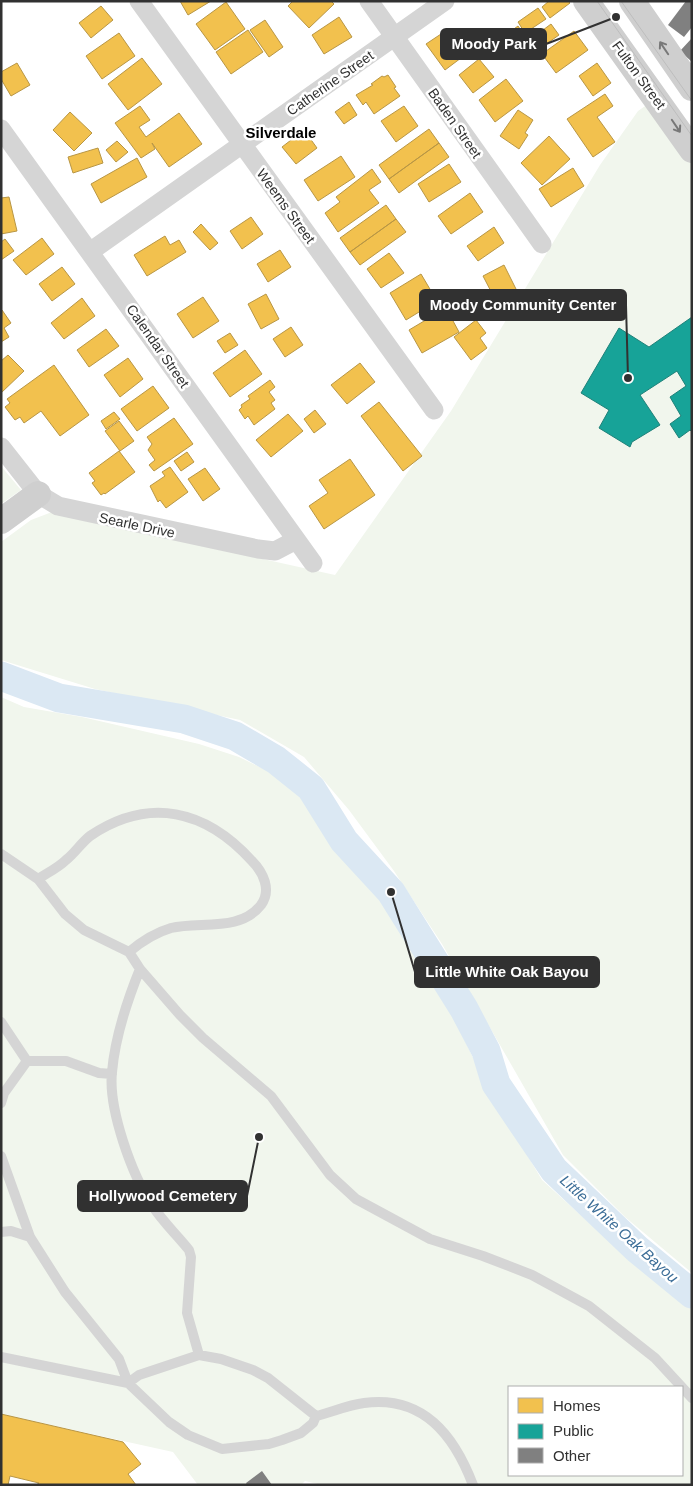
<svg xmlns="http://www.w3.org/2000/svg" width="693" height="1486" font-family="Helvetica,sans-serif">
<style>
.green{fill:#f1f6ed;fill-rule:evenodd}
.homes{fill:#f2c14e;stroke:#b89645}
.public{fill:#17a398;stroke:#1f8179}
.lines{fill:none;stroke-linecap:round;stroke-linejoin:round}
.river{stroke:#dbe8f3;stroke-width:29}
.building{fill:#808080}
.lane{stroke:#d5d5d5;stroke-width:10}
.street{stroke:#d5d5d5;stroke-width:19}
.secondary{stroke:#cfcfcf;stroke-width:26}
.tram{stroke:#bdbdbd;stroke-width:1}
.oneway{stroke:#787878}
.labels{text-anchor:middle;stroke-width:5;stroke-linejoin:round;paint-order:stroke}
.street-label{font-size:14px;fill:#313131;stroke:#fff}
.neighbourhood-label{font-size:15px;font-weight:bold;fill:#000;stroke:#fff}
.water-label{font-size:15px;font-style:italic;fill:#3b6d97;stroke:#fff}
.leader{fill:none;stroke:#313131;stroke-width:2}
.callout-dot{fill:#313131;stroke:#fff;stroke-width:2}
.callout{fill:#313131;stroke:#313131;stroke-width:2}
.callout-label{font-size:15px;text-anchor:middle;font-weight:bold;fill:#fff}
</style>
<rect width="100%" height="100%" fill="#fff"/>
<path class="green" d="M 651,102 L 692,163 L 692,1273 L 625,1217 L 563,1155 L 442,944 L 394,871 L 349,810 L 304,757 L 240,720 L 95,689 L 1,660 L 1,542 L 31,520 L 52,512 L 335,575 L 451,411 L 600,165 L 638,111 Z
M 1,466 L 21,490 L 1,504 Z
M 1,697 L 24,707 L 82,717 L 199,744 L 239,757 L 280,777 L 304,796 L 381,897 L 450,1011 L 491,1094 L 542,1180 L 618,1249 L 692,1306 L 692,1485 L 322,1485 L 305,1481 L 301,1485 L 198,1485 L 173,1452 L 1,1414 ZM 509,1387 L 682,1387 L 682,1475 L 509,1475 Z"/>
<path class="homes" d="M 180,1 L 211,1 L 188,15 Z
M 293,1 L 331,1 L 334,4 L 309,28 L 288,6 Z
M 549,1 L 568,1 L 570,3 L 550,18 L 542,7 Z
M 226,2 L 245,29 L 215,50 L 196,24 Z
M 101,6 L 113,20 L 91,38 L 79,23 Z
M 538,8 L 546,19 L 525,33 L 518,22 Z
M 339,17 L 352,37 L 324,54 L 312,35 Z
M 265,20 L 283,47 L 269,57 L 250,30 Z
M 551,24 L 559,35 L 539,49 L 531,39 Z
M 518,26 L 532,46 L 522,54 L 507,34 Z
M 248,30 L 263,52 L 231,74 L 216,52 Z
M 460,30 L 473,49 L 445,70 L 426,44 L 441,34 L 446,40 Z
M 574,31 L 588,50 L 556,73 L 542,54 Z
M 119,33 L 135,56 L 102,79 L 86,56 Z
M 142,58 L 162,84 L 128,110 L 108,84 Z
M 479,59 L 494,77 L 473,93 L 459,75 Z
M 17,63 L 30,85 L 11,96 L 1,79 L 1,72 Z
M 597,63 L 611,83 L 593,96 L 579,76 Z
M 388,75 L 396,87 L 394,88 L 400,96 L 374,114 L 366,102 L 363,105 L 356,95 L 373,85 L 371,84 L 382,76 L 384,77 Z
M 506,79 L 523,101 L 495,122 L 479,100 Z
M 605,94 L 613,106 L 597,117 L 615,142 L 593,157 L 567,119 Z
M 349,102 L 357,115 L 344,124 L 335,112 Z
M 140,106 L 150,120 L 139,127 L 146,137 L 179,113 L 202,144 L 169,167 L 152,143 L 155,149 L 141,158 L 115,123 Z
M 404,106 L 418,126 L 396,142 L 381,121 Z
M 518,110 L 533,120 L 525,133 L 528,135 L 519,149 L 500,136 Z
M 70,112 L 92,133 L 74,151 L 53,130 Z
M 429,129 L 439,143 L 389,179 L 379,165 Z
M 304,130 L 317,148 L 296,164 L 282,147 Z
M 549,136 L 570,159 L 542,185 L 521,163 Z
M 117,141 L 128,152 L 116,162 L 106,150 Z
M 439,143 L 449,157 L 399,193 L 389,179 Z
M 98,148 L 103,163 L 73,173 L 68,157 Z
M 341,156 L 355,177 L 318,201 L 304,180 Z
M 137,158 L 147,177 L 101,203 L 91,184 Z
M 449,164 L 461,182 L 429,202 L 418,184 Z
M 573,168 L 584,186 L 551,207 L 539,189 Z
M 372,169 L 381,182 L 369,190 L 379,203 L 338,232 L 325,213 L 340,202 L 336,197 Z
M 470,193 L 483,212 L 451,234 L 438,216 Z
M 9,197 L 17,231 L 1,234 L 1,198 Z
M 386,205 L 396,219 L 350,252 L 340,238 Z
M 251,217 L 263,234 L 242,249 L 230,231 Z
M 396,219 L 406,232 L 360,265 L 350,252 Z
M 201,224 L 218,243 L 210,250 L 193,232 Z
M 494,227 L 504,243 L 478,261 L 467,246 Z
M 165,236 L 170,245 L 179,240 L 186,252 L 147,276 L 134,255 Z
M 42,238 L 54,254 L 26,275 L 13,260 Z
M 5,239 L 14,251 L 1,260 L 1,242 Z
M 280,250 L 291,267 L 268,282 L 257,264 Z
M 389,253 L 404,273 L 381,288 L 367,269 Z
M 504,265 L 518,293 L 497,303 L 483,276 Z
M 62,267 L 75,284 L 52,301 L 39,284 Z
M 421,274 L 437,301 L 406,320 L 390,293 Z
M 266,294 L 279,319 L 261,329 L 248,304 Z
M 203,297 L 219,321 L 193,338 L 177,314 Z
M 82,298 L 95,316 L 64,339 L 51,323 Z
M 446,308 L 459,332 L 422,353 L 409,330 Z
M 2,310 L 11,323 L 4,328 L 9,337 L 1,342 Z
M 476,320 L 486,333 L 480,338 L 487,348 L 471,360 L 454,337 Z
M 291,327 L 303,345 L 285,357 L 273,339 Z
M 106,329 L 119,346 L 89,367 L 77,350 Z
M 230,333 L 238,345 L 225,353 L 217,341 Z
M 245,350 L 262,374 L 230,397 L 213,373 Z
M 8,355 L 24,371 L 1,393 L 1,361 Z
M 128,358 L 143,379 L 120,397 L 104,375 Z
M 360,363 L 375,382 L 347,404 L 331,385 Z
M 54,365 L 89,415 L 60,436 L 41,411 L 24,423 L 20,417 L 15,420 L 5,407 L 10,403 L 7,399 Z
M 270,380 L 275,387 L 269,392 L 275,400 L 271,403 L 275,409 L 254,425 L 248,416 L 245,419 L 239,410 L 242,407 L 241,405 L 250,399 L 248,396 Z
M 153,386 L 169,408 L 137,431 L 121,409 Z
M 379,402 L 422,456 L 403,471 L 361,416 Z
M 315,410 L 326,424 L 314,433 L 304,419 Z
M 114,412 L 120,419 L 106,429 L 101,421 Z
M 288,414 L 303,431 L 271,457 L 256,440 Z
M 174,418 L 193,444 L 154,471 L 149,465 L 155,460 L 148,450 L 152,444 L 147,437 Z
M 119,421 L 134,441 L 120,451 L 105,431 Z
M 119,451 L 135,472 L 105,494 L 104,493 L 101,495 L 92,483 L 95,481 L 89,473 Z
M 187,452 L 194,462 L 181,471 L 174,461 Z
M 350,459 L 375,495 L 324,529 L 309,506 L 328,493 L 319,480 Z
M 170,467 L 188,492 L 166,508 L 160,500 L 158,502 L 150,486 L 165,476 L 162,472 Z
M 205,468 L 220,489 L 203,501 L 188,479 Z
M 1,1414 L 123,1442 L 141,1464 L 128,1474 L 136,1485 L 36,1485 L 39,1483 L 10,1476 L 8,1485 L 1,1485 Z"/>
<path class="public" d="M 692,317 L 692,432 L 690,430 L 679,438 L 670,424 L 681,416 L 670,397 L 686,386 L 677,371 L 640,395 L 660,425 L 632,442 L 630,447 L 599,428 L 609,410 L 581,393 L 619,328 L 649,347 Z"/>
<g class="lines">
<path class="river" d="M 1,676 L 59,698 L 184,719 L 235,736 L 276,760 L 311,788 L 344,841 L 391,892 L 464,1009 L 486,1051 L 496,1084 L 554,1170 L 637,1249 L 692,1294"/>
</g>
<path class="building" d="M 686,1 L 692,1 L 692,27 L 684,37 L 668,25 Z
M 692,38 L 692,62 L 680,51 Z
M 262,1471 L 272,1485 L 247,1485 L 246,1483 Z"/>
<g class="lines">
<path class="lane" d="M 1,854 L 38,879 L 65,914 L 84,930 L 129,952 L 140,969 L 180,1015 L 203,1038 L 271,1096 L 330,1175 L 356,1199 L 430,1239 L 483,1256 L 532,1275 L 589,1306 L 655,1358 L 692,1398
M 38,879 C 47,873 58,868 66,860 C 75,853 81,843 90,836 C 149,796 206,810 252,861 C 263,872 272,890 261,905 C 240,932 200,921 171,928 C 154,933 142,941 129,952
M 140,969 C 127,1001 115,1038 112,1072 C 108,1109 132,1175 152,1205 C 162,1221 177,1235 189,1250 L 191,1257 L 187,1313 L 199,1355
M 1,1022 L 27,1061 L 4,1093 L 1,1103
M 27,1061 L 66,1061 L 99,1073 L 112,1074
M 1,1156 L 30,1237 L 65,1292 L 119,1359 L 128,1383 L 139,1375 L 199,1355 L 221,1359 L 253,1370 L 268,1378 L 316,1416
M 1,1232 L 11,1231 L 30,1237
M 1,1357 L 128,1383 L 169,1422 L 188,1435 L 222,1449 L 269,1444 L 282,1440 L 301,1433 L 313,1423 L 316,1416 C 332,1412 348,1405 364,1403 C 423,1395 454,1435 473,1485"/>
<path class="street" d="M 139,1 L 434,410
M 369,1 L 542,244
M 1,129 L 313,563
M 91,251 L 445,1
M 1,447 L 38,494 L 58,506 L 258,549 L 275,551 L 296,540"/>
<path class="secondary" d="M 586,1 L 692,150
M 632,1 L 692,88
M 1,521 L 38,494"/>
<path class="tram" d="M 597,1 L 692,136
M 621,1 L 692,101"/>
</g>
<defs><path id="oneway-shaft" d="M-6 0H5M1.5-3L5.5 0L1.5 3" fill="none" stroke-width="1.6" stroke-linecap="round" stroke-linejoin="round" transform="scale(1.25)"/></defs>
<g class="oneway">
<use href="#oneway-shaft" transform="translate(664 48) rotate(-124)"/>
<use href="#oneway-shaft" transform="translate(676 126) rotate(56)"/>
</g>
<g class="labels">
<g class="street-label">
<text transform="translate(639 75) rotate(54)" y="5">Fulton Street</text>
<text transform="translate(330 83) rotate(-35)" y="5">Catherine Street</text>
<text transform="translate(455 123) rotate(55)" y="5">Baden Street</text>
<text transform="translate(286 206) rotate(54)" y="5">Weems Street</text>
<text transform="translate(158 346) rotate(55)" y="5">Calendar Street</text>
<text transform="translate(137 525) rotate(12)" y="5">Searle Drive</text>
</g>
<g class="neighbourhood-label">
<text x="281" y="138">Silverdale</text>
</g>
<g class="water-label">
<text transform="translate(619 1229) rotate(42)" y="5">Little White Oak Bayou</text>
</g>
</g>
<path class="leader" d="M616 17L546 44M628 378L626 305M391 892L415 972M259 1137L247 1196"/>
<g class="callout-dot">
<circle cx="616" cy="17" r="5"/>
<circle cx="628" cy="378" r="5"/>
<circle cx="391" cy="892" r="5"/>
<circle cx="259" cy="1137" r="5"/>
</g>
<g class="callout">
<rect x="441" y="29" width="105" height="30" rx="5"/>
<rect x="420" y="290" width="206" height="30" rx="5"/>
<rect x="415" y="957" width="184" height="30" rx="5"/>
<rect x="78" y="1181" width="169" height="30" rx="5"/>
</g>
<g class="callout-label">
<text x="494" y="49">Moody Park</text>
<text x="523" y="310">Moody Community Center</text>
<text x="507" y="977">Little White Oak Bayou</text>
<text x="163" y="1201">Hollywood Cemetery</text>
</g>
<rect width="693" height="1486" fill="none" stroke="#313131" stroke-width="5"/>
<rect x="508" y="1386" width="175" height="90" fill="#ffffff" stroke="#adadad"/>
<rect x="518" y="1398" width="25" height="15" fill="#f2c14e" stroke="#adadad"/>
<text x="553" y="1411" font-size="15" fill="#313131">Homes</text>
<rect x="518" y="1424" width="25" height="15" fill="#17a398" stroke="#adadad"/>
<text x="553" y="1436" font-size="15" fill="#313131">Public</text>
<rect x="518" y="1448" width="25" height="15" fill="#808080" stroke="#adadad"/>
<text x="553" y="1461" font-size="15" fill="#313131">Other</text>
</svg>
